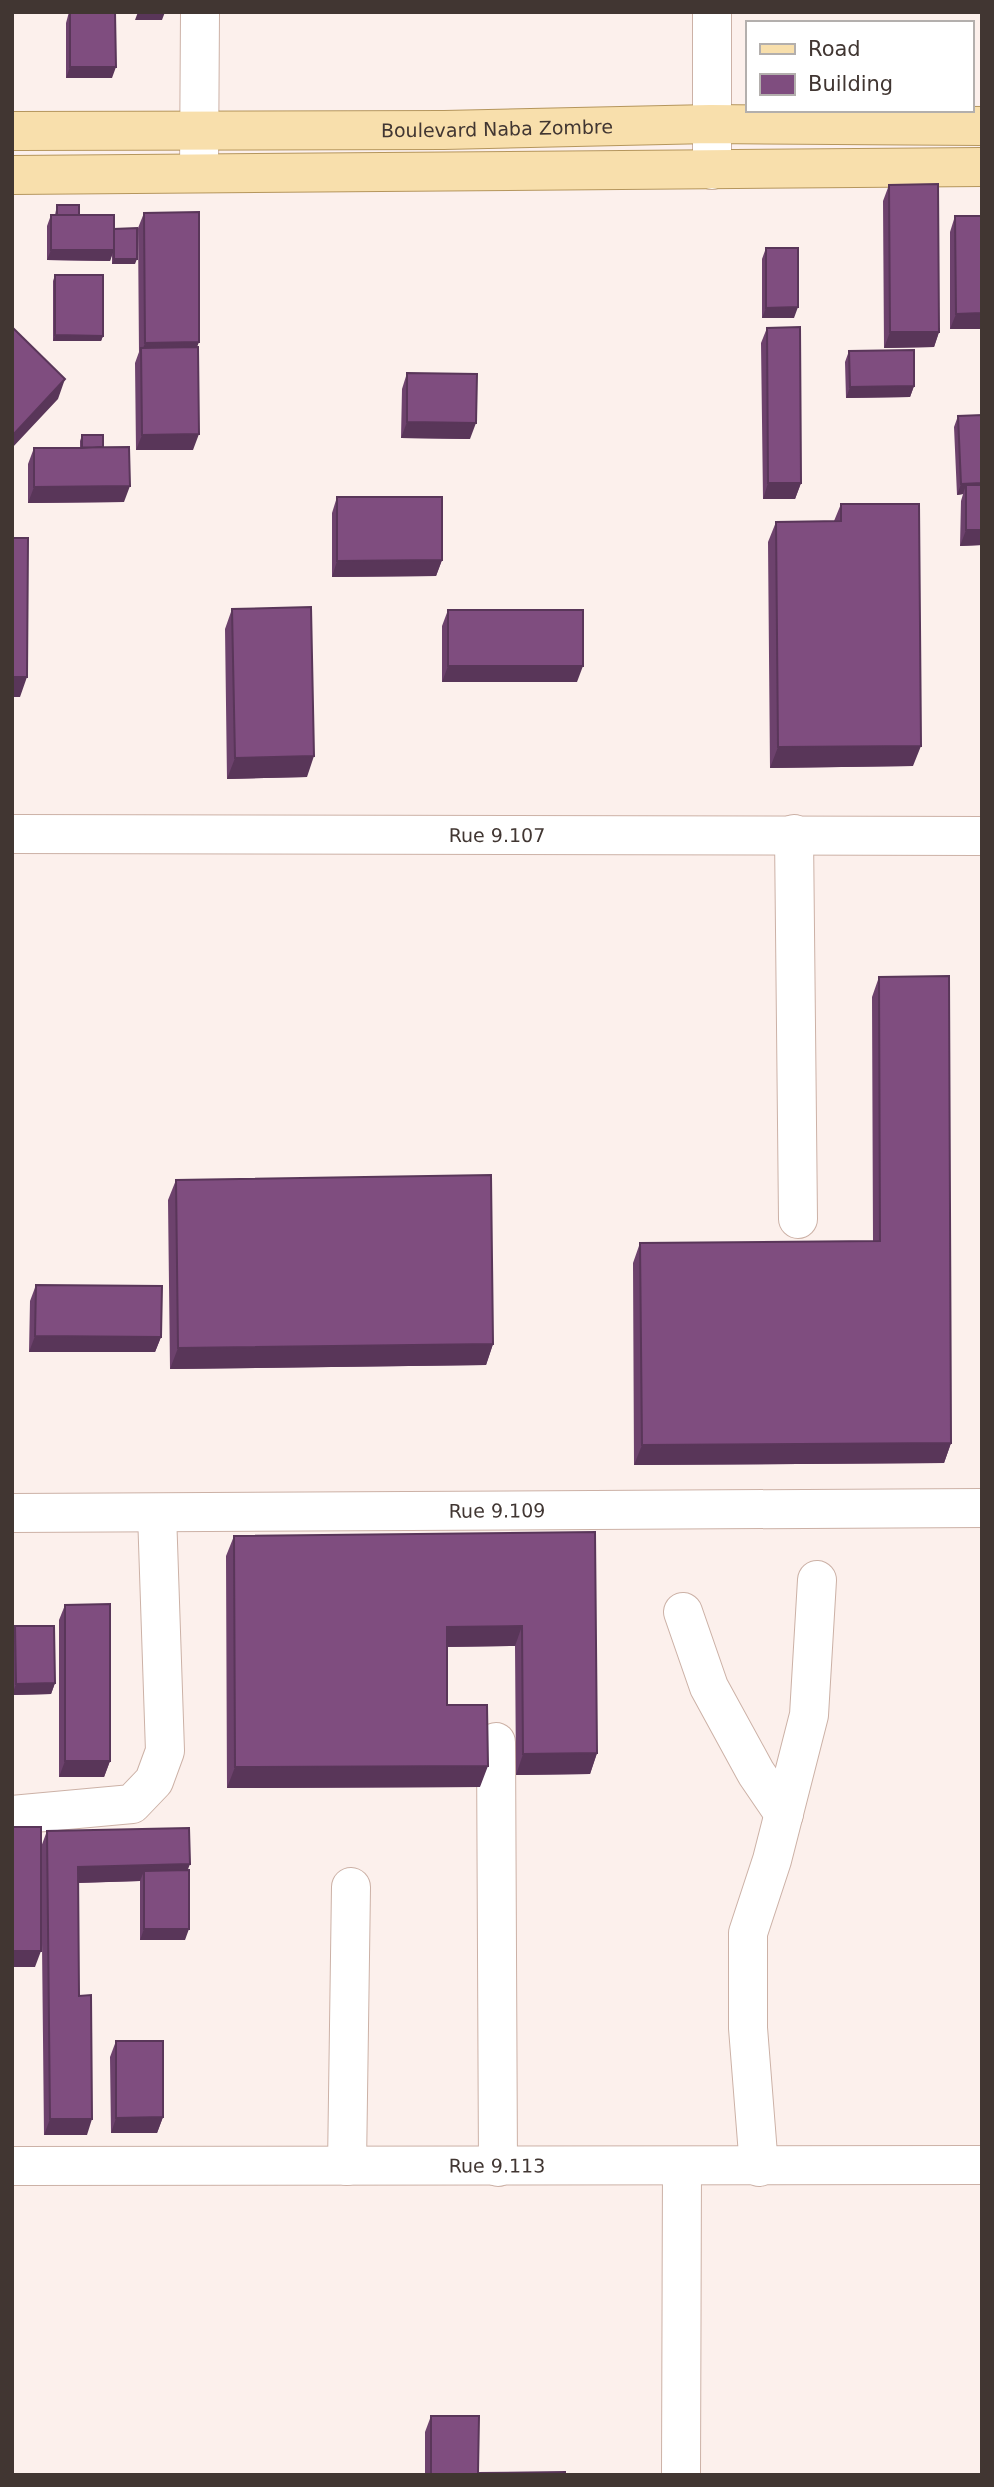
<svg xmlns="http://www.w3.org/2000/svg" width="994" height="2487" font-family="'DejaVu Sans',sans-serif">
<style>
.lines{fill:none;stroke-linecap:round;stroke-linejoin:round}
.minor-casing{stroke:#ccb1a6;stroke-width:40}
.major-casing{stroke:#b5965d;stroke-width:40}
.minor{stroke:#fff;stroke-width:38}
.major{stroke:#f8dfac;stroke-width:38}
.wall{fill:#6d426d}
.shaded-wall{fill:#593659}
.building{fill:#7f4d7f;stroke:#593659;stroke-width:2}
.labels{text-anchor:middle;stroke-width:7;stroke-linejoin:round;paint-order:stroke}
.street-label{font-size:19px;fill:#413632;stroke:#fff}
</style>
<rect width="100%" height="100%" fill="#fcf0ec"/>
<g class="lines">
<g class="minor-casing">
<g id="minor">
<path d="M 712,12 L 712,170"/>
<path d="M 199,173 L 200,12"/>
<path id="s1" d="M 12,834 L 982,836"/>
<path d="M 794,834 L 798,1219"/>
<path id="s2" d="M 12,1513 L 982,1508"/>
<path d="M 683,1612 L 709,1687 L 756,1773 L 784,1814"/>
<path d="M 496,1742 L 498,2167"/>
<path d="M 12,1815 L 132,1804 L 154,1781 L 165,1751 L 157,1513"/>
<path id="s3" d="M 12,2166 L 982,2165"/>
<path d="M 347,2166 L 351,1887"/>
<path d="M 759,2167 L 748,2028 L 748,1933 L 772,1860 L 809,1715 L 817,1580"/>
<path d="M 681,2475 L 682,2167"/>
</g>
</g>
<g class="major-casing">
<g id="major">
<path id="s4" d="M 12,131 L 444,130 L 710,124 L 982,126"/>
<path d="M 12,175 L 982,167"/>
</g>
</g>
<use href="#minor" class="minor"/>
<use href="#major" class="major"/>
</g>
<path class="wall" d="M 69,12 L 112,78 L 66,78 L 66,23 Z
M 889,185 L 939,332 L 934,347 L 884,348 L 883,201 Z
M 57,205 L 114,229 L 135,264 L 112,264 L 112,254 L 110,261 L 47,260 L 47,226 L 51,215 L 55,215 Z
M 144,213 L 197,347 L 193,450 L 136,450 L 135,363 L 139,352 L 138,228 Z
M 955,216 L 982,329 L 950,329 L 950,232 Z
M 766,248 L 794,318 L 762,318 L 762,259 Z
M 55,275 L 103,336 L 101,341 L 53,341 L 53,281 Z
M 767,328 L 801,483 L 795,499 L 763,499 L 761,343 Z
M 849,351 L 914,386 L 910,397 L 846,398 L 845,362 Z
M 407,373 L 470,439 L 401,438 L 402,389 Z
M 982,415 L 982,545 L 960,546 L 961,501 L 963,494 L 957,495 L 954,427 L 958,416 Z
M 82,435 L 103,447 L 124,502 L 28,503 L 28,464 L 34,448 L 80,448 L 80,441 Z
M 337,497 L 442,560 L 436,576 L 332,577 L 332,513 Z
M 841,504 L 913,766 L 770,768 L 768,542 L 776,522 L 834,521 Z
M 232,609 L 307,777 L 227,779 L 225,629 Z
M 448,610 L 577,682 L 442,682 L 442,626 Z
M 879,977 L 951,1443 L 944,1463 L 634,1465 L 633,1263 L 640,1243 L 873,1241 L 872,997 Z
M 176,1180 L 493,1344 L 486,1365 L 170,1369 L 168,1200 Z
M 36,1285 L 161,1337 L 155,1352 L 29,1352 L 30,1301 Z
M 595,1532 L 597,1753 L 590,1774 L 516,1775 L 515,1646 L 447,1647 L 447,1705 L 480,1787 L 227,1788 L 226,1556 L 234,1536 Z
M 65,1605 L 110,1761 L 104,1777 L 59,1777 L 59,1620 Z
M 15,1626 L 55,1683 L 51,1694 L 12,1695 L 12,1634 Z
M 47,1831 L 188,1870 L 185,1940 L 140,1940 L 140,1881 L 78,1883 L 79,1996 L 87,2135 L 44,2135 L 41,1847 Z
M 116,2041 L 163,2117 L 157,2133 L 111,2133 L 110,2057 Z
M 431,2416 L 478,2473 L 565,2475 L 425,2475 L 425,2432 Z"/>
<path class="shaded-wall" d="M 138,12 L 165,12 L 162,20 L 135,20 Z
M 70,67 L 116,67 L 112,78 L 66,78 Z
M 51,250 L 114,250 L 110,261 L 47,260 Z
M 114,259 L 137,259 L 135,264 L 112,264 Z
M 798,307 L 794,318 L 762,318 L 766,308 Z
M 982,313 L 982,329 L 950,329 L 956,314 Z
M 890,332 L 939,332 L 934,347 L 884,348 Z
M 55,335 L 103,336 L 101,341 L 53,341 Z
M 199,342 L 193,358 L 141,354 L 145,343 Z
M 65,379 L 58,399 L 12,448 L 12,436 Z
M 914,386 L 910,397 L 846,398 L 850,387 Z
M 407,422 L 476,423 L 470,439 L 401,438 Z
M 199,434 L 193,450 L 136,450 L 142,435 Z
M 768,483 L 801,483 L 795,499 L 763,499 Z
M 982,483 L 982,493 L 966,485 L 963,494 L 957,495 L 961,484 Z
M 130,486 L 124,502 L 28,503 L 34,487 Z
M 966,530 L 982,530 L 982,545 L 960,546 Z
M 442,560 L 436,576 L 332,577 L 337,561 Z
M 448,666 L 583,666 L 577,682 L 442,682 Z
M 12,677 L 27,677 L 20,697 L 12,697 Z
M 921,746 L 913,766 L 770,768 L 778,747 Z
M 314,756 L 307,777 L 227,779 L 235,758 Z
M 35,1336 L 161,1337 L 155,1352 L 29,1352 Z
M 493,1344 L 486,1365 L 170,1369 L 178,1348 Z
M 951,1443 L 944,1463 L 634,1465 L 642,1445 Z
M 522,1626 L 515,1646 L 439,1647 L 447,1627 Z
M 55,1683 L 51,1694 L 12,1695 L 16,1684 Z
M 597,1753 L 590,1774 L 516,1775 L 523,1754 Z
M 65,1761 L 110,1761 L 104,1777 L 59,1777 Z
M 488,1766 L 480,1787 L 227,1788 L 235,1767 Z
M 190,1864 L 184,1880 L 144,1871 L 140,1881 L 72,1883 L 78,1867 Z
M 144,1929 L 189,1929 L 185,1940 L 140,1940 Z
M 12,1951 L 41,1951 L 35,1967 L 12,1967 Z
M 163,2117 L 157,2133 L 111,2133 L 116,2118 Z
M 50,2119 L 92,2119 L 87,2135 L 44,2135 Z"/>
<path class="building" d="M 70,12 L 115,12 L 116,67 L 70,67 Z
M 938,184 L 939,332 L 890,332 L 889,185 Z
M 57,205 L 79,205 L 79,215 L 57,215 Z
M 199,212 L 199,342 L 145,343 L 144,213 Z
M 51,215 L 114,215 L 114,250 L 51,250 Z
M 955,216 L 982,216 L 982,313 L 956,314 Z
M 137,228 L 137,259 L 114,259 L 114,229 Z
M 766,248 L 798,248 L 798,307 L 766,308 Z
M 55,275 L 103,275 L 103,336 L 55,335 Z
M 12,327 L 65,379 L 12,436 Z
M 800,327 L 801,483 L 768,483 L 767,328 Z
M 198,347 L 199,434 L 142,435 L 141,348 Z
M 914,350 L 914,386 L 850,387 L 849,351 Z
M 407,373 L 477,374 L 476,423 L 407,422 Z
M 982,415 L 982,483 L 961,484 L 958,416 Z
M 82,435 L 103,435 L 103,447 L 82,448 Z
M 129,447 L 130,486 L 34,487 L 34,448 Z
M 966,485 L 982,485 L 982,530 L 966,530 Z
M 337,497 L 442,497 L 442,560 L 337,561 Z
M 841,504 L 919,504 L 921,746 L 778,747 L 776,522 L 841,521 Z
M 12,538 L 28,538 L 27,677 L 12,677 Z
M 311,607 L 314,756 L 235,758 L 232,609 Z
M 448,610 L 583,610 L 583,666 L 448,666 Z
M 949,976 L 951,1443 L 642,1445 L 640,1243 L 880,1241 L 879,977 Z
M 491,1175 L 493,1344 L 178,1348 L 176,1180 Z
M 36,1285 L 162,1286 L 161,1337 L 35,1336 Z
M 595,1532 L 597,1753 L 523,1754 L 522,1626 L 447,1627 L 447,1705 L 487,1705 L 488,1766 L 235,1767 L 234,1536 Z
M 110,1604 L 110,1761 L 65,1761 L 65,1605 Z
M 15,1626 L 54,1626 L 55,1683 L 16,1684 Z
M 12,1827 L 41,1827 L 41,1951 L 12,1951 Z
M 189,1828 L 190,1864 L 78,1867 L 79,1996 L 91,1995 L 92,2119 L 50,2119 L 47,1831 Z
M 189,1870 L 189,1929 L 144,1929 L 144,1871 Z
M 116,2041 L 163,2041 L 163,2117 L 116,2118 Z
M 431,2416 L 479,2416 L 478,2473 L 565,2472 L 565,2475 L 431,2475 Z"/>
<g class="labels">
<g class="street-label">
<text dy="7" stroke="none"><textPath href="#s4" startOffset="485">Boulevard Naba Zombre</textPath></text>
<text dy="7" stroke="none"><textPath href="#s1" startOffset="485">Rue 9.107</textPath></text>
<text dy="7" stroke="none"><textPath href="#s2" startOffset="485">Rue 9.109</textPath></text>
<text dy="7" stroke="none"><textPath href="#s3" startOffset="485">Rue 9.113</textPath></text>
</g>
</g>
<rect width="994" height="2487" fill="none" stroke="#413632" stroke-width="28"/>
<rect x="746" y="21" width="228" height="91" fill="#ffffff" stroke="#b3afad" stroke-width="2"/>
<rect x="760" y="44" width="35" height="10" fill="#f8dfac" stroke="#b3afad" stroke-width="2"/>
<text x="808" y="56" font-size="21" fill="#413632">Road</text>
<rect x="760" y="74" width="35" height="21" fill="#7f4d7f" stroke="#b3afad" stroke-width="2"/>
<text x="808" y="91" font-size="21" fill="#413632">Building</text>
</svg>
